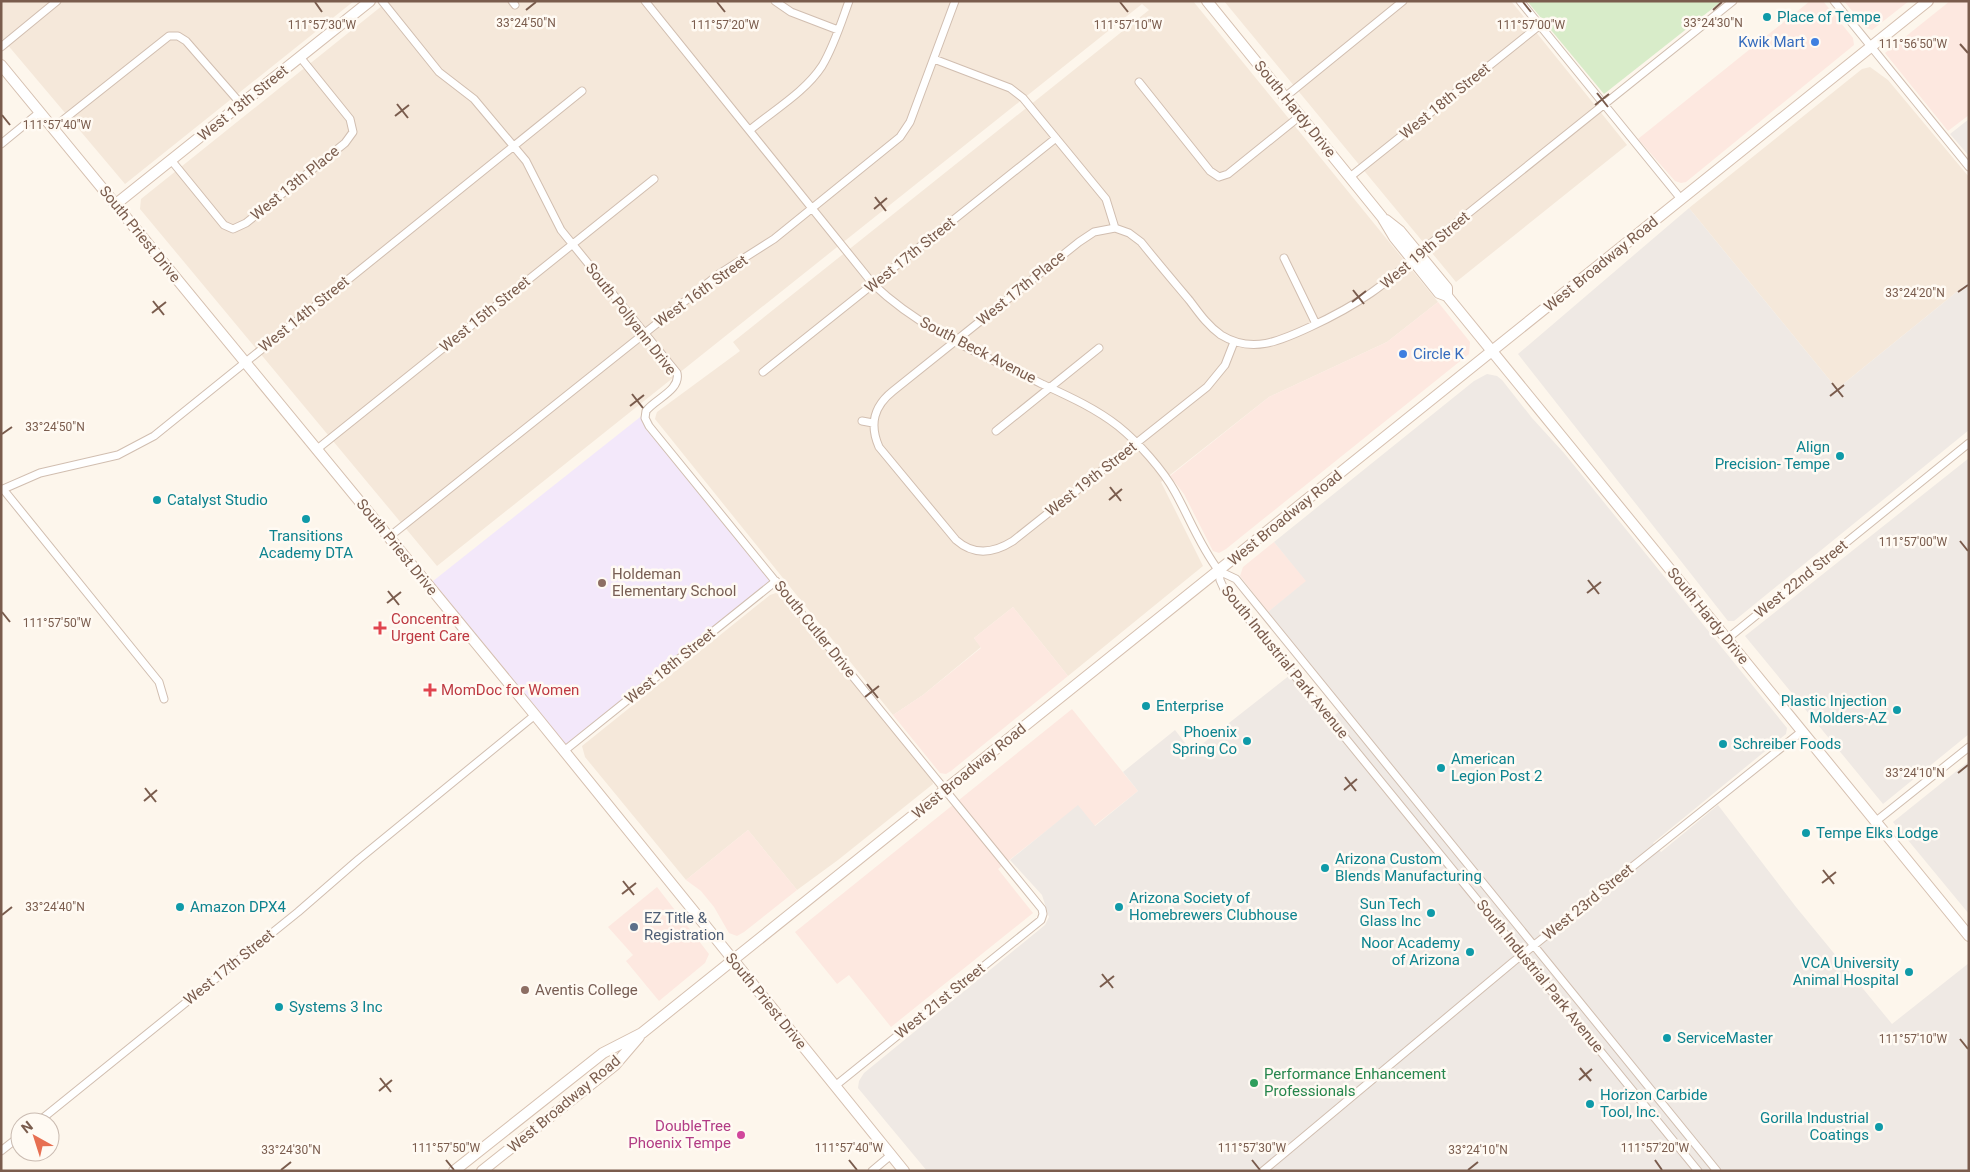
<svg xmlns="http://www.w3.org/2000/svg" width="1970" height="1172" font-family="Roboto,sans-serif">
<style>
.residential{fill:#f5e8da}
.commercial{fill:#fde8e0}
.industrial{fill:#efe9e4}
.education{fill:#f3e8fa}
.green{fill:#d8ecc9}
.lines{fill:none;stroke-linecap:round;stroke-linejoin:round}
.street-casing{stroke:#d1beb0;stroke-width:9}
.secondary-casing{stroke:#d6c0b0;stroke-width:12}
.street{stroke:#fff;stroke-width:7}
.secondary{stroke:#fff;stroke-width:10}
.ticks{fill:none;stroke:#7a5c4d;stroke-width:2}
.culture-dot{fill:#0f9aa8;stroke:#fffaf3;stroke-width:2}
.shop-dot{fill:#3f7fe0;stroke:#fffaf3;stroke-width:2}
.education-dot{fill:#8d6e63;stroke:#fffaf3;stroke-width:2}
.health-dot{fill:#e0444e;stroke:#fffaf3;stroke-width:2}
.service-dot{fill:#5c6f8a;stroke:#fffaf3;stroke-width:2}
.leisure-dot{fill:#2e9e5b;stroke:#fffaf3;stroke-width:2}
.hotel-dot{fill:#d1479c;stroke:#fffaf3;stroke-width:2}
.labels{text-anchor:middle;stroke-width:5;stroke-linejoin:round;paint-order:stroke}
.culture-label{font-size:15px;fill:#0d838f;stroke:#fffaf3;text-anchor:start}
.shop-label{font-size:15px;fill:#366cbe;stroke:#fffaf3;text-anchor:end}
.street-label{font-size:15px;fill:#7a5c4d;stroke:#fffaf3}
.education-label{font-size:15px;fill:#785e54;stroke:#fffaf3;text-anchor:start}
.health-label{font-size:15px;fill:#be3a42;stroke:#fffaf3;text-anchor:start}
.service-label{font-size:15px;fill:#4e5e75;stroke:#fffaf3;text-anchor:start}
.leisure-label{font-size:15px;fill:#27864d;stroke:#fffaf3;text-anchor:start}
.hotel-label{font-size:15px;fill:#b23c85;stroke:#fffaf3;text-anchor:end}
.ticks-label{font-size:12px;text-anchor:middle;fill:#7a5c4d;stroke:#fffaf3;stroke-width:5;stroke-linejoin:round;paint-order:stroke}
</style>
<rect width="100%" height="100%" fill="#fdf6ec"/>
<path class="residential" d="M 1,1 L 354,1 L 125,184 L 1,37 Z
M 388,1 L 1193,1 L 1438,302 L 1387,342 L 1269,397 L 1161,482 L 1203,566 L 1068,676 L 1013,607 L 974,638 L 981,647 L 923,695 L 893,715 L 655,419 L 656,415 L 657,412 L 740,351 L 733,342 L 1149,10 L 1142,4 L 437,566 L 140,209 L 141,199 Z
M 1224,1 L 1511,1 L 1627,145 L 1456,282 Z
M 1870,67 L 1888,80 L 1969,177 L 1969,282 L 1837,389 L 1689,208 L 1862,69 Z
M 776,593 L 780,595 L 932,779 L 933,784 L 838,860 L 797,890 L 748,830 L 686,880 L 585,757 L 582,746 L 770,595 Z"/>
<path class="commercial" d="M 1810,1 L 1823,1 L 1853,38 L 1854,45 L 1686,182 L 1681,183 L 1675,181 L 1638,139 Z
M 1844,1 L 1909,1 L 1872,30 L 1866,28 Z
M 1950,1 L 1969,1 L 1969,115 L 1948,131 L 1885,53 Z
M 1438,302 L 1470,342 L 1469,354 L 1226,549 L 1219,553 L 1213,551 L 1184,494 L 1170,476 L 1269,397 L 1387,342 Z
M 1274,542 L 1307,581 L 1268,612 L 1240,576 L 1243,567 Z
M 1013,607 L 1068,676 L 951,771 L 946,774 L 940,773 L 893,715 L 923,695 L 981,648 L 974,638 Z
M 1072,709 L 1138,791 L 1094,826 L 1078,806 L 998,869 L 1033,913 L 891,1027 L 849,975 L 837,984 L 795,932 Z
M 748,830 L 797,890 L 744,932 L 737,936 L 729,933 L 714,907 L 701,891 L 686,880 Z
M 657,887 L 709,954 L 705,963 L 659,1001 L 626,961 L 633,955 L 608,927 Z"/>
<path class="industrial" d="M 1969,119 L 1969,156 L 1950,134 Z
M 1689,208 L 1837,389 L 1969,282 L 1969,430 L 1734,621 L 1728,621 L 1518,354 Z
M 1487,374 L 1497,376 L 1502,380 L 1532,418 L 1564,453 L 1787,728 L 1786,734 L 1653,843 L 1661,852 L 1718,805 L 1796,907 L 1892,1024 L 1969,963 L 1969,1171 L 927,1171 L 858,1088 L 859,1081 L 864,1073 L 1045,925 L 1049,917 L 1042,895 L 1010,860 L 1078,805 L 1095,826 L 1138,791 L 1123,772 L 1175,730 L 1192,752 L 1290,675 L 1328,721 L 1344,707 L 1268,612 L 1306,581 L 1274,542 L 1474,381 Z
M 1969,458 L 1969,734 L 1883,804 L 1745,636 Z
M 1969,761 L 1969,914 L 1893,822 Z"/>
<path class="education" d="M 644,414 L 645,419 L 776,581 L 564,751 L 428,585 Z"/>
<path class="green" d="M 1527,1 L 1722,1 L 1604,94 Z"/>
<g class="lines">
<g class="street-casing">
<path id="street" d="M 382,1 L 439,72 L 474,99 L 526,161 L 561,230 L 677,373 C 681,390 655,399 646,411 L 645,418 L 649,426 L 1042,909 L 1043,914 L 1041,920 L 835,1086
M 512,1 L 515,5
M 645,1 L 873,284 C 921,330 983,355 1042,384 C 1068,396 1095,408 1118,426 C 1138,442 1163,470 1175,492 C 1190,519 1200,546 1219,571
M 775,1 L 791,12 L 838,30
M 1520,1 L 1681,199
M 1834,1 L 1969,167
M 1,47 L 57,1
M 934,59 L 1010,88 L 1023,98 L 1106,199 L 1115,228 L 1129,233 L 1141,242 C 1157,262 1174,282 1190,301 C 1199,313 1208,326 1221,335 C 1252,354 1280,341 1310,327 C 1360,304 1385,285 1425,248 L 1733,1
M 1139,82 L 1210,171 L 1219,177 L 1228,174 L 1300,116
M 1285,97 L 1403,1
M 53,128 L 169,36 L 178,36 L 186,41 L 241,104
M 750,130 C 774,110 805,92 822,66 C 834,46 841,23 849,1
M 1,144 L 40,112
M 171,160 L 224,225 L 233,229 L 246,223 L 345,143 L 353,132 L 350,119 L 300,57
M 1350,177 L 1540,25
M 1115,228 L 1094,232 L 1079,242 L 893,391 C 874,406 869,424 879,447 L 956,540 C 974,556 994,553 1013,541 L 1207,387 L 1225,365 L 1234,342
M 1284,258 L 1316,324
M 763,372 L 1056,138
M 862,421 L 873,423
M 996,431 L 1099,348
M 316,450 L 654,179
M 3,489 L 159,682 L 164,699
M 1,490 L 40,473 L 118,455 L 154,436 L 582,91
M 389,537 L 719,274 L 774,239 L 900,137 L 910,122 L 955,1
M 1219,571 L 1236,579 L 1717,1171
M 1219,571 L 1220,580 L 1224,589 L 1698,1171
M 1727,639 L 1969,443
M 564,751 L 776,581
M 1875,822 L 1969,747
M 38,1122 L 298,912 L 359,859 L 535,715
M 1,1151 L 20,1136
M 872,1171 L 891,1155
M 1263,1171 L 1513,962 L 1801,732"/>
</g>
<g class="secondary-casing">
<path id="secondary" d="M 1207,1 L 1382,217 L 1394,237 L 1439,293 L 1447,296 L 1969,936
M 1,65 L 535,715 L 904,1171
M 116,204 L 370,1
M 1386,220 L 1400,231 L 1447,288 L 1447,296
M 454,1171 L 603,1053 L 642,1033 L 1928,1
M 482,1171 L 615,1065 L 639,1037"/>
</g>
<use href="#street" class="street"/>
<use href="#secondary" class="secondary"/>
</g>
<path class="ticks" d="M 315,2 L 322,12M 717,2 L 725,12M 1120,2 L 1128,12M 1523,2 L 1531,12M 526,10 L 536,2M 1713,10 L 1722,2M 1960,44 L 1968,53M 1597,93 L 1608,107M 397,104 L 408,118M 1595,105 L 1609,94M 2,115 L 10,125M 395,116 L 409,105M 875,197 L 886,211M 874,209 L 887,198M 1353,290 L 1364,304M 1958,292 L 1968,285M 153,301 L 164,315M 1352,302 L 1366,291M 152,313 L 166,302M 1832,383 L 1843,397M 632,394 L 643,408M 1830,396 L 1844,385M 630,406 L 644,395M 2,434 L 12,427M 1110,487 L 1121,501M 1109,500 L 1122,489M 1960,541 L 1968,551M 1588,580 L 1599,594M 388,591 L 399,605M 1587,593 L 1601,582M 387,603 L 401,592M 2,612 L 10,622M 867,684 L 878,698M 865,697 L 879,686M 1958,773 L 1968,765M 1345,777 L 1356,791M 145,788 L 156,802M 1344,790 L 1357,779M 144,801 L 157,790M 1823,870 L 1834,884M 623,881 L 634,895M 1822,883 L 1836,872M 622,894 L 636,883M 2,915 L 12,907M 1102,974 L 1113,988M 1100,987 L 1114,976M 1960,1039 L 1968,1049M 1580,1068 L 1591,1081M 380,1078 L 391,1092M 1579,1080 L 1592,1069M 379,1091 L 392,1080M 446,1160 L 454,1170M 849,1160 L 857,1170M 1252,1160 L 1260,1170M 1655,1160 L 1662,1170M 281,1170 L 291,1162M 1468,1170 L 1478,1162"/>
<g class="culture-dot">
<circle cx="1767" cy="17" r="5"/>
<circle cx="1840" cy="456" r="5"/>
<circle cx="157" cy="500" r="5"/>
<circle cx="306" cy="519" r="5"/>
<circle cx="1146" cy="706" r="5"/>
<circle cx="1897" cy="710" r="5"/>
<circle cx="1247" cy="741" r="5"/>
<circle cx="1723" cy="744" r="5"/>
<circle cx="1441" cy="768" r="5"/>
<circle cx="1806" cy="833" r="5"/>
<circle cx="1325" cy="868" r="5"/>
<circle cx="180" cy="907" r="5"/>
<circle cx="1119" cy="907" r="5"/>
<circle cx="1431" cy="913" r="5"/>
<circle cx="1470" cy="952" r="5"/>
<circle cx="1909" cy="972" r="5"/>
<circle cx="279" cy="1007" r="5"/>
<circle cx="1667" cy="1038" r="5"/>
<circle cx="1590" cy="1104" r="5"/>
<circle cx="1879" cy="1127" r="5"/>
</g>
<g class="shop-dot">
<circle cx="1815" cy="42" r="5"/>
<circle cx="1403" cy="354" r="5"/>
</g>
<g class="education-dot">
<circle cx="602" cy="583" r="5"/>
<circle cx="525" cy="990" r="5"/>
</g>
<g class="health-dot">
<path d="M377.5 620.5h5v5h5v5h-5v5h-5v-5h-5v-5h5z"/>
<path d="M427.5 682.5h5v5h5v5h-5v5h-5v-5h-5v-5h5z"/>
</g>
<circle class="service-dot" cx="634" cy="927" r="5"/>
<circle class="leisure-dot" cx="1254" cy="1083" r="5"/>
<circle class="hotel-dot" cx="741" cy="1135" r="5"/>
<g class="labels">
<g class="culture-label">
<text x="1777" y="22">Place of Tempe</text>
<text x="1830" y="452" text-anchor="end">Align<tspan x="1830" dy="17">Precision- Tempe</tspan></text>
<text x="167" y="505">Catalyst Studio</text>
<text x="306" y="541" text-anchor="middle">Transitions<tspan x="306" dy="17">Academy DTA</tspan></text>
<text x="1887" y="706" text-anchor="end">Plastic Injection<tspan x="1887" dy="17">Molders-AZ</tspan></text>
<text x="1156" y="711">Enterprise</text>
<text x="1237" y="737" text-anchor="end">Phoenix<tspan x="1237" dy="17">Spring Co</tspan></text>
<text x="1733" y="749">Schreiber Foods</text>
<text x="1451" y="764">American<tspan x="1451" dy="17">Legion Post 2</tspan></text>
<text x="1816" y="838">Tempe Elks Lodge</text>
<text x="1335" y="864">Arizona Custom<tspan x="1335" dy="17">Blends Manufacturing</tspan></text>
<text x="1129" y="903">Arizona Society of<tspan x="1129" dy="17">Homebrewers Clubhouse</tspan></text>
<text x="1421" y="909" text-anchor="end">Sun Tech<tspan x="1421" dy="17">Glass Inc</tspan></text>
<text x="190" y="912">Amazon DPX4</text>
<text x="1460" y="948" text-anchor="end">Noor Academy<tspan x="1460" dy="17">of Arizona</tspan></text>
<text x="1899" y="968" text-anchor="end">VCA University<tspan x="1899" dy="17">Animal Hospital</tspan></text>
<text x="289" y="1012">Systems 3 Inc</text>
<text x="1677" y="1043">ServiceMaster</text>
<text x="1600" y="1100">Horizon Carbide<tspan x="1600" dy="17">Tool, Inc.</tspan></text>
<text x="1869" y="1123" text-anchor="end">Gorilla Industrial<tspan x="1869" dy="17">Coatings</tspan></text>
</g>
<g class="shop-label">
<text x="1805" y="47">Kwik Mart</text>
<text x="1413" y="359" text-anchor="start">Circle K</text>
</g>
<g class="street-label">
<text transform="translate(1445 101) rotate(-39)" y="5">West 18th Street</text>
<text transform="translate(243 103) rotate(-39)" y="5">West 13th Street</text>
<text transform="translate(1295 109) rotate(51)" y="5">South Hardy Drive</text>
<text transform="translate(295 183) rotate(-39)" y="5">West 13th Place</text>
<text transform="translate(140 234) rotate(51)" y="5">South Priest Drive</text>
<text transform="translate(1425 250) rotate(-40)" y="5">West 19th Street</text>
<text transform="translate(910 255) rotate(-39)" y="5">West 17th Street</text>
<text transform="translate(1601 264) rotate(-39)" y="5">West Broadway Road</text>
<text transform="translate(1021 288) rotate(-39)" y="5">West 17th Place</text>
<text transform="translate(701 291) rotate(-36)" y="5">West 16th Street</text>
<text transform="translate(304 314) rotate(-39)" y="5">West 14th Street</text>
<text transform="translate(485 314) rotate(-39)" y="5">West 15th Street</text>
<text transform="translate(631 319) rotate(52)" y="5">South Pollyann Drive</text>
<text transform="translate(978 350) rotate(27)" y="5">South Beck Avenue</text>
<text transform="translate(1091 479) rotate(-38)" y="5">West 19th Street</text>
<text transform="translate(1285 518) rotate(-39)" y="5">West Broadway Road</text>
<text transform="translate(397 547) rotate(51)" y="5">South Priest Drive</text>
<text transform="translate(1801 579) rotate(-39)" y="5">West 22nd Street</text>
<text transform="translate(1708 616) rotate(51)" y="5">South Hardy Drive</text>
<text transform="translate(815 629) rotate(51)" y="5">South Cutler Drive</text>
<text transform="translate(1285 662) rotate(51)" y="5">South Industrial Park Avenue</text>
<text transform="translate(670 666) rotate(-39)" y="5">West 18th Street</text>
<text transform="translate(969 771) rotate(-39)" y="5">West Broadway Road</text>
<text transform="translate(1588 902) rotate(-39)" y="5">West 23rd Street</text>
<text transform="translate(229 967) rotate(-39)" y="5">West 17th Street</text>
<text transform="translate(1540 976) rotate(51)" y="5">South Industrial Park Avenue</text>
<text transform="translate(766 1001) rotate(51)" y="5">South Priest Drive</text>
<text transform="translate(940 1001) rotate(-39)" y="5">West 21st Street</text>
<text transform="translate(564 1104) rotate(-40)" y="5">West Broadway Road</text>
</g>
<g class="education-label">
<text x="612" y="579">Holdeman<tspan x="612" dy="17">Elementary School</tspan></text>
<text x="535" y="995">Aventis College</text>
</g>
<g class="health-label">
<text x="391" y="624">Concentra<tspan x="391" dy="17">Urgent Care</tspan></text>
<text x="441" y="695">MomDoc for Women</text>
</g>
<g class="service-label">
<text x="644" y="923">EZ Title &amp;<tspan x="644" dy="17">Registration</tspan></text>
</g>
<g class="leisure-label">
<text x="1264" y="1079">Performance Enhancement<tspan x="1264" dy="17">Professionals</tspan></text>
</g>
<g class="hotel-label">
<text x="731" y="1131">DoubleTree<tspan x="731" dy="17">Phoenix Tempe</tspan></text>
</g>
</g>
<g class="ticks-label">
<text x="526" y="27">33°24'50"N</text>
<text x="1713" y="27">33°24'30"N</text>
<text x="322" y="29">111°57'30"W</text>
<text x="725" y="29">111°57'20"W</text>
<text x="1128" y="29">111°57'10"W</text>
<text x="1531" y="29">111°57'00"W</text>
<text x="1913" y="48">111°56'50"W</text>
<text x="57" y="129">111°57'40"W</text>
<text x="1915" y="297">33°24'20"N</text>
<text x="55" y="431">33°24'50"N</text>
<text x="1913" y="546">111°57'00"W</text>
<text x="57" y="627">111°57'50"W</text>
<text x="1915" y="777">33°24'10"N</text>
<text x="55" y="911">33°24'40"N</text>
<text x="1913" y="1043">111°57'10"W</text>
<text x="446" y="1152">111°57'50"W</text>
<text x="849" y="1152">111°57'40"W</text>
<text x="1252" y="1152">111°57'30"W</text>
<text x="1655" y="1152">111°57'20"W</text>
<text x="291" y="1154">33°24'30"N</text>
<text x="1478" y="1154">33°24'10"N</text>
</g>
<rect width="1970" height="1172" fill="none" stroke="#7a5c4d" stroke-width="5"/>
<g transform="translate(35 1137) rotate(321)"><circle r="24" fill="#fffaf3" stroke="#cabbb1"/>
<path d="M0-4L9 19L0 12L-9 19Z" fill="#e76f51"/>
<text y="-8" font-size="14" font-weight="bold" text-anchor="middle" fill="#7a5c4d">N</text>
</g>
</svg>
